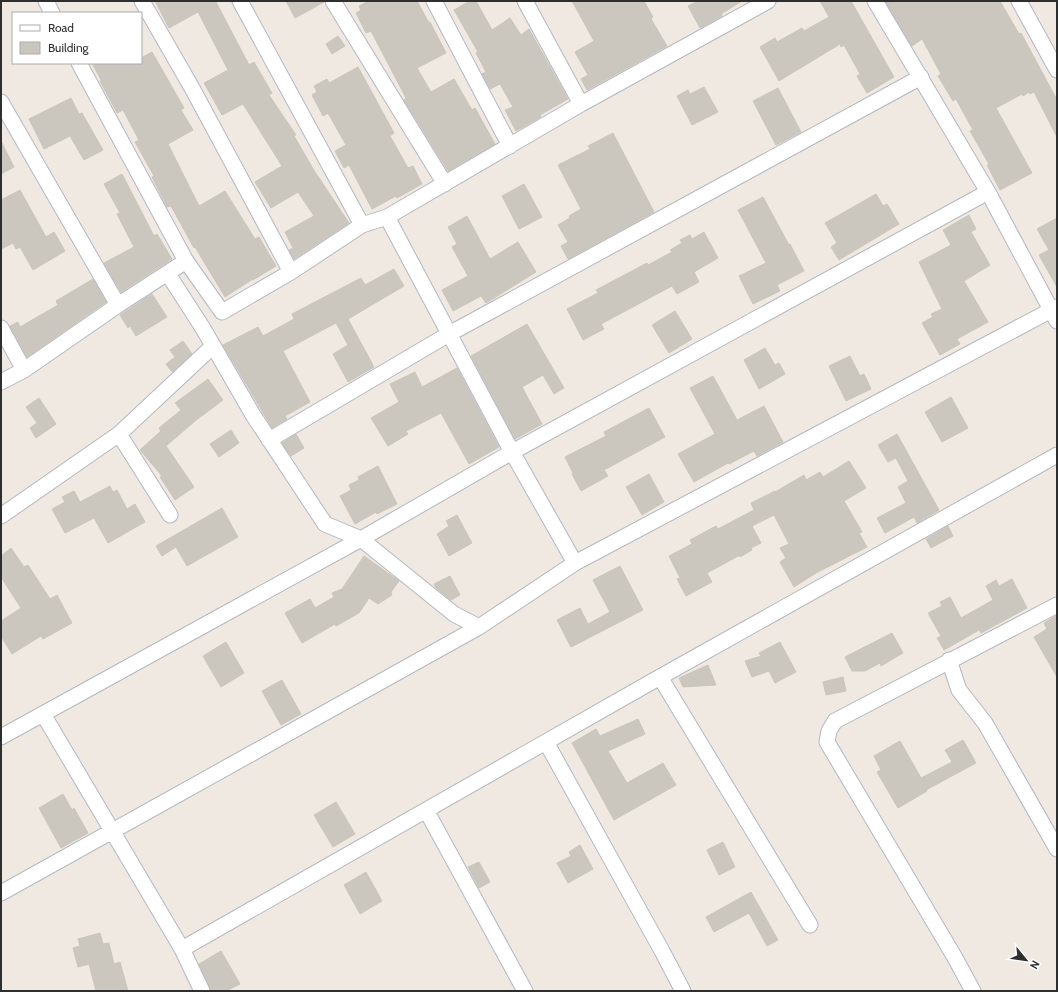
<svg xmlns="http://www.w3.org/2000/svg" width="1058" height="992" font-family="Cabin,sans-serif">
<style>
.building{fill:#cbc7bf;stroke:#cbc5ba}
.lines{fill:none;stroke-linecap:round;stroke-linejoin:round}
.street-casing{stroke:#b4b7c1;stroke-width:17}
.street{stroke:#fff;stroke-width:15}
</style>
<rect width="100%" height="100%" fill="#efe9e1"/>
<path class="building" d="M 155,1 L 218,1 L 216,2 L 249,65 L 254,62 L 272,93 L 269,95 L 296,135 L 294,136 L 315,172 L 349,223 L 294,259 L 289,250 L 293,248 L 285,232 L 314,216 L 298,192 L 271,208 L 255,182 L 282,166 L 243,104 L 222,115 L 204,83 L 228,70 L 198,12 L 169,28 Z
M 286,1 L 324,1 L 324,2 L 295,18 Z
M 369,1 L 417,1 L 429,23 L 430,22 L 446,53 L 417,68 L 431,92 L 454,79 L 472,110 L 475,108 L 495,144 L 448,171 L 404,100 L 406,98 L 371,31 L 366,33 L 356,13 L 361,10 L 359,6 Z
M 470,1 L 476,1 L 492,30 L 510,18 L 521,35 L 529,29 L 568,99 L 540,115 L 541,117 L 516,131 L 505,110 L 513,107 L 500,84 L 490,89 L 482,74 L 486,72 L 476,53 L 478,52 L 454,10 Z
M 572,1 L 644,1 L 653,17 L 651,19 L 667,46 L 587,90 L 581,79 L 588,75 L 575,52 L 594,41 Z
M 698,1 L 742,1 L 721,14 L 722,16 L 700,28 L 688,6 Z
M 820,1 L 851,1 L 894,77 L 867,93 L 857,76 L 860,74 L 844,45 L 841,47 L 840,44 L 779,81 L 760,47 L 775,38 L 777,42 L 802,28 L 804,31 L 829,17 Z
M 885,1 L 1000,1 L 1019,34 L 1021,33 L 1057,100 L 1057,137 L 1034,92 L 1030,94 L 1029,92 L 1023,96 L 1022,94 L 996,108 L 1032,173 L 1000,190 L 987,165 L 989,164 L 970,131 L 973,130 L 956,99 L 953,101 L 938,76 L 941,74 L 922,39 L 912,46 Z
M 338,36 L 345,46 L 332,54 L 326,44 Z
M 152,52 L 184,108 L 181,110 L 193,130 L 168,144 L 199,206 L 225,191 L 255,239 L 259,237 L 276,266 L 253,280 L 253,279 L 225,297 L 195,247 L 194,248 L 171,206 L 167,207 L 152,177 L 154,176 L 135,142 L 139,140 L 123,110 L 117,113 L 100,81 L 101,80 L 92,63 L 141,63 L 141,58 Z
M 358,67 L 394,133 L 390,136 L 408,168 L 413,166 L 422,184 L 397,198 L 396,196 L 372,209 L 349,165 L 344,168 L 335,151 L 346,145 L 328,113 L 323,116 L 312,95 L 317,92 L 314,86 L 327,79 L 329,83 Z
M 704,87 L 718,112 L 692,125 L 677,96 L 688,90 L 690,94 Z
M 778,88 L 801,132 L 776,145 L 753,101 Z
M 71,98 L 79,114 L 82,113 L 103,150 L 84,160 L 70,136 L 44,149 L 29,119 Z
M 613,133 L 654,212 L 568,259 L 561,246 L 568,242 L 558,225 L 570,218 L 569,216 L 581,209 L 558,165 L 590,149 L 588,146 Z
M 1,141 L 14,167 L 1,174 Z
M 122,174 L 154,236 L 157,234 L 172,259 L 121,292 L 104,263 L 134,247 L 117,214 L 120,213 L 104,184 Z
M 524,184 L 542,217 L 519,229 L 502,196 Z
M 20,190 L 46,237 L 54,232 L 65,251 L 33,270 L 20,247 L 16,249 L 13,243 L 1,249 L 1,200 Z
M 876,194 L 883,206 L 887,204 L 899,224 L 839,260 L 831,247 L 837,243 L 825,223 Z
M 763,197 L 789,245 L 790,244 L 804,271 L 777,285 L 780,291 L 753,304 L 739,276 L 766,263 L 738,210 Z
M 969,215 L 976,229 L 971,232 L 990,265 L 964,281 L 988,322 L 957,339 L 960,344 L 940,355 L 922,323 L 933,317 L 931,314 L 942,309 L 919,262 L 951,245 L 943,230 Z
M 467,216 L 490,259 L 518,242 L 536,272 L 486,303 L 481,296 L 453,311 L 442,290 L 468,276 L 452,247 L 457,244 L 448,227 Z
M 1057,218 L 1057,287 L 1039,255 L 1049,250 L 1037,229 Z
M 704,232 L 718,258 L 694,272 L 699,282 L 677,294 L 672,286 L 601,324 L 604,329 L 583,340 L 567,309 L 598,293 L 596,290 L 647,263 L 648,265 L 672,252 L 670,250 L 682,243 L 680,240 L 690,235 L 692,239 Z
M 394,269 L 404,286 L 348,319 L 374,367 L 348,382 L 333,354 L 348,345 L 336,323 L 283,351 L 310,402 L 285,416 L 287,419 L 272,428 L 223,345 L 258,327 L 263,336 L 294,319 L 292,314 L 361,278 L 365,285 Z
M 93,279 L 106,302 L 27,357 L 10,326 L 18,322 L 20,327 L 58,305 L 56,301 Z
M 152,294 L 167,317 L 136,336 L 130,326 L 128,328 L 120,315 Z
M 675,311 L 692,339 L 669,353 L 652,325 Z
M 527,324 L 564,388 L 554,394 L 543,375 L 522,387 L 542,424 L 515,439 L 471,356 Z
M 183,341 L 192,354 L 172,372 L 166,364 L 175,357 L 170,350 Z
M 765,348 L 775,365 L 779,363 L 785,374 L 759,389 L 744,360 Z
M 850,356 L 860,376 L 864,374 L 871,389 L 846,401 L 829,366 Z
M 457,368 L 499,447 L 469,464 L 441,413 L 406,431 L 408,434 L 388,446 L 371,418 L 399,402 L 390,384 L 415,372 L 422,387 Z
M 713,376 L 737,420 L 764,406 L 783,442 L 757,456 L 754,451 L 729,464 L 728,463 L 694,482 L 678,454 L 715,434 L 690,388 Z
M 208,379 L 223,400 L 195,421 L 166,446 L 194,487 L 175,500 L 160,477 L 162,476 L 140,450 L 161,431 L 159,428 L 181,410 L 175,403 Z
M 951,397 L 968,428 L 942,442 L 925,412 Z
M 39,398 L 56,424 L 36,438 L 30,428 L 37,423 L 26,407 Z
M 649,408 L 665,437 L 604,470 L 608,476 L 581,491 L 572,474 L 573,473 L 565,457 L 606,436 L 604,432 Z
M 231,430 L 239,443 L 219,457 L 210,444 Z
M 296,434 L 304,448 L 291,456 L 282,443 Z
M 897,434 L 939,510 L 917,523 L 914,517 L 885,533 L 877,518 L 906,503 L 898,487 L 908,481 L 896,458 L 888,462 L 878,445 Z
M 849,461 L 866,488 L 844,501 L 862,532 L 859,533 L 867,547 L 816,573 L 794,587 L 780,562 L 786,558 L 780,548 L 789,544 L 774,515 L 752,526 L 761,543 L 751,548 L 752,550 L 740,557 L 740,555 L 707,573 L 712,582 L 686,596 L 677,579 L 680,578 L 669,556 L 692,544 L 690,540 L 716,526 L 718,529 L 754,510 L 751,503 L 775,491 L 775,492 L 804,475 L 806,480 L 820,472 L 823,477 Z
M 378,466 L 397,504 L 377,514 L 376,512 L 355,524 L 340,496 L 351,490 L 349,485 L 359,480 L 358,477 Z
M 649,474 L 664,502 L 642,515 L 626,487 Z
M 110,486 L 113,492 L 117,490 L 127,509 L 135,504 L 145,522 L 108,543 L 94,518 L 65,533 L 52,509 L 65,502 L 62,497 L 74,491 L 80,502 Z
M 222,508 L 238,537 L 187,566 L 176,547 L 162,556 L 156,546 Z
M 457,515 L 472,543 L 449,556 L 437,534 L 449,526 L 446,521 Z
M 948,526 L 953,536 L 931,548 L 926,539 Z
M 11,548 L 24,567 L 28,565 L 50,599 L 57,595 L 72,623 L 43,639 L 41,636 L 12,654 L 1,636 L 1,621 L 21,608 L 1,577 L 1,556 Z
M 364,556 L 399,581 L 391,592 L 392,595 L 378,604 L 369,598 L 359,613 L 336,626 L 335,624 L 302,643 L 285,613 L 310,599 L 315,608 L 334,597 L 332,593 L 342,589 Z
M 620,566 L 643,610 L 571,647 L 557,620 L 580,608 L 588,624 L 610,612 L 593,580 Z
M 450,576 L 460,595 L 451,600 L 436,588 L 434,584 Z
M 1012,579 L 1027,608 L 981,633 L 979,630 L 944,650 L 937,638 L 941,636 L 928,613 L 942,606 L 940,602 L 950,597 L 961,618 L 993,600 L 986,586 L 996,580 L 999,586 Z
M 1057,615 L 1057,677 L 1034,637 L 1047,629 L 1044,623 Z
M 892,633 L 903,653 L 881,666 L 880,663 L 865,671 L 852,671 L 845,657 Z
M 226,642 L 244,673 L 221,687 L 203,656 Z
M 780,642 L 796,672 L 775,683 L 769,671 L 752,677 L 745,661 L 761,656 L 759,653 Z
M 708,665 L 716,685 L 683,687 L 679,678 Z
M 843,677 L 846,691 L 826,695 L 823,682 Z
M 282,680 L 301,714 L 281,725 L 262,691 Z
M 638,719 L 645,734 L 608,751 L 627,783 L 663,763 L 676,785 L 614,820 L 572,743 L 596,729 L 600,736 Z
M 963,740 L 976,763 L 926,790 L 927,791 L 898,808 L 877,772 L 881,770 L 874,756 L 900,741 L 921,778 L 952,762 L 945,750 Z
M 63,794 L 72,810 L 74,808 L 88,833 L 61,848 L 39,808 Z
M 336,802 L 355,834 L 333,847 L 314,815 Z
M 723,842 L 735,867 L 719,875 L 707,850 Z
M 580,845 L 593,869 L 568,883 L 557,863 L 571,856 L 569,852 Z
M 479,862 L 490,882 L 479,888 L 468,867 Z
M 366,872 L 382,901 L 360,914 L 344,885 Z
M 751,892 L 778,940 L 767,946 L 749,913 L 714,932 L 706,917 Z
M 100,933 L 103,944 L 109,943 L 114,964 L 120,962 L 128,991 L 96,991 L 89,964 L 78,967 L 73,948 L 80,946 L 78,939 Z
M 221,951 L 240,984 L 226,991 L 211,991 L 199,964 Z"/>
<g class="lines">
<g class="street-casing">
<path id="street" d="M 46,1 L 52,13
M 142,1 L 192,88 L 291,272
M 240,1 L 362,225
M 333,1 L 445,184
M 434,1 L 510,146
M 525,1 L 581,104
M 875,1 L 988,192 L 1057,321
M 1019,1 L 1057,70
M 79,63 L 186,261 L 222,312 L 291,272 L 362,225 L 387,217 L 581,104 L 768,1
M 1,102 L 118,305
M 387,217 L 512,452 L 575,563
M 168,274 L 204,330 L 253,415 L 325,524 L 361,539 L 454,614 L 479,627
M 1,328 L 24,370
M 1,382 L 24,370 L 118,305 L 186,261
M 119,434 L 170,515
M 269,440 L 449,334 L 921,77
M 1,516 L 119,434 L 213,346
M 949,660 L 959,690 L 985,723 L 1057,849
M 660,677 L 810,925
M 43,714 L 182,949 L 202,991
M 1,737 L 361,539 L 512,452 L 988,192
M 546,742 L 662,951 L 683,991
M 426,810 L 525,991
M 1,893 L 479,627 L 575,563 L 1057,307
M 182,949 L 660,677 L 1057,455
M 973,991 L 954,956 L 827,742 L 829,731 L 835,721 L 1057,605"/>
</g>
<use href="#street" class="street"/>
</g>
<rect width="1058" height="992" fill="none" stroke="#2e2e2e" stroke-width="4"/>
<rect x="12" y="12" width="130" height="52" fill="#ffffff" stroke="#ababab"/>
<rect x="20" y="25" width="20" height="6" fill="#ffffff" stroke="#ababab"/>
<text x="48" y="32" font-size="12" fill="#2e2e2e">Road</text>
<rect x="20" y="42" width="20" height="12" fill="#cbc7bf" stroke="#ababab"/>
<text x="48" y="52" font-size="12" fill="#2e2e2e">Building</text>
<g transform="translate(1026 960) rotate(119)" stroke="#ffffff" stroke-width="3" paint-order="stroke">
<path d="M0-3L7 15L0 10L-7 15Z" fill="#2e2e2e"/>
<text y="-6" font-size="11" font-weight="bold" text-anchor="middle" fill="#2e2e2e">N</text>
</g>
</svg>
